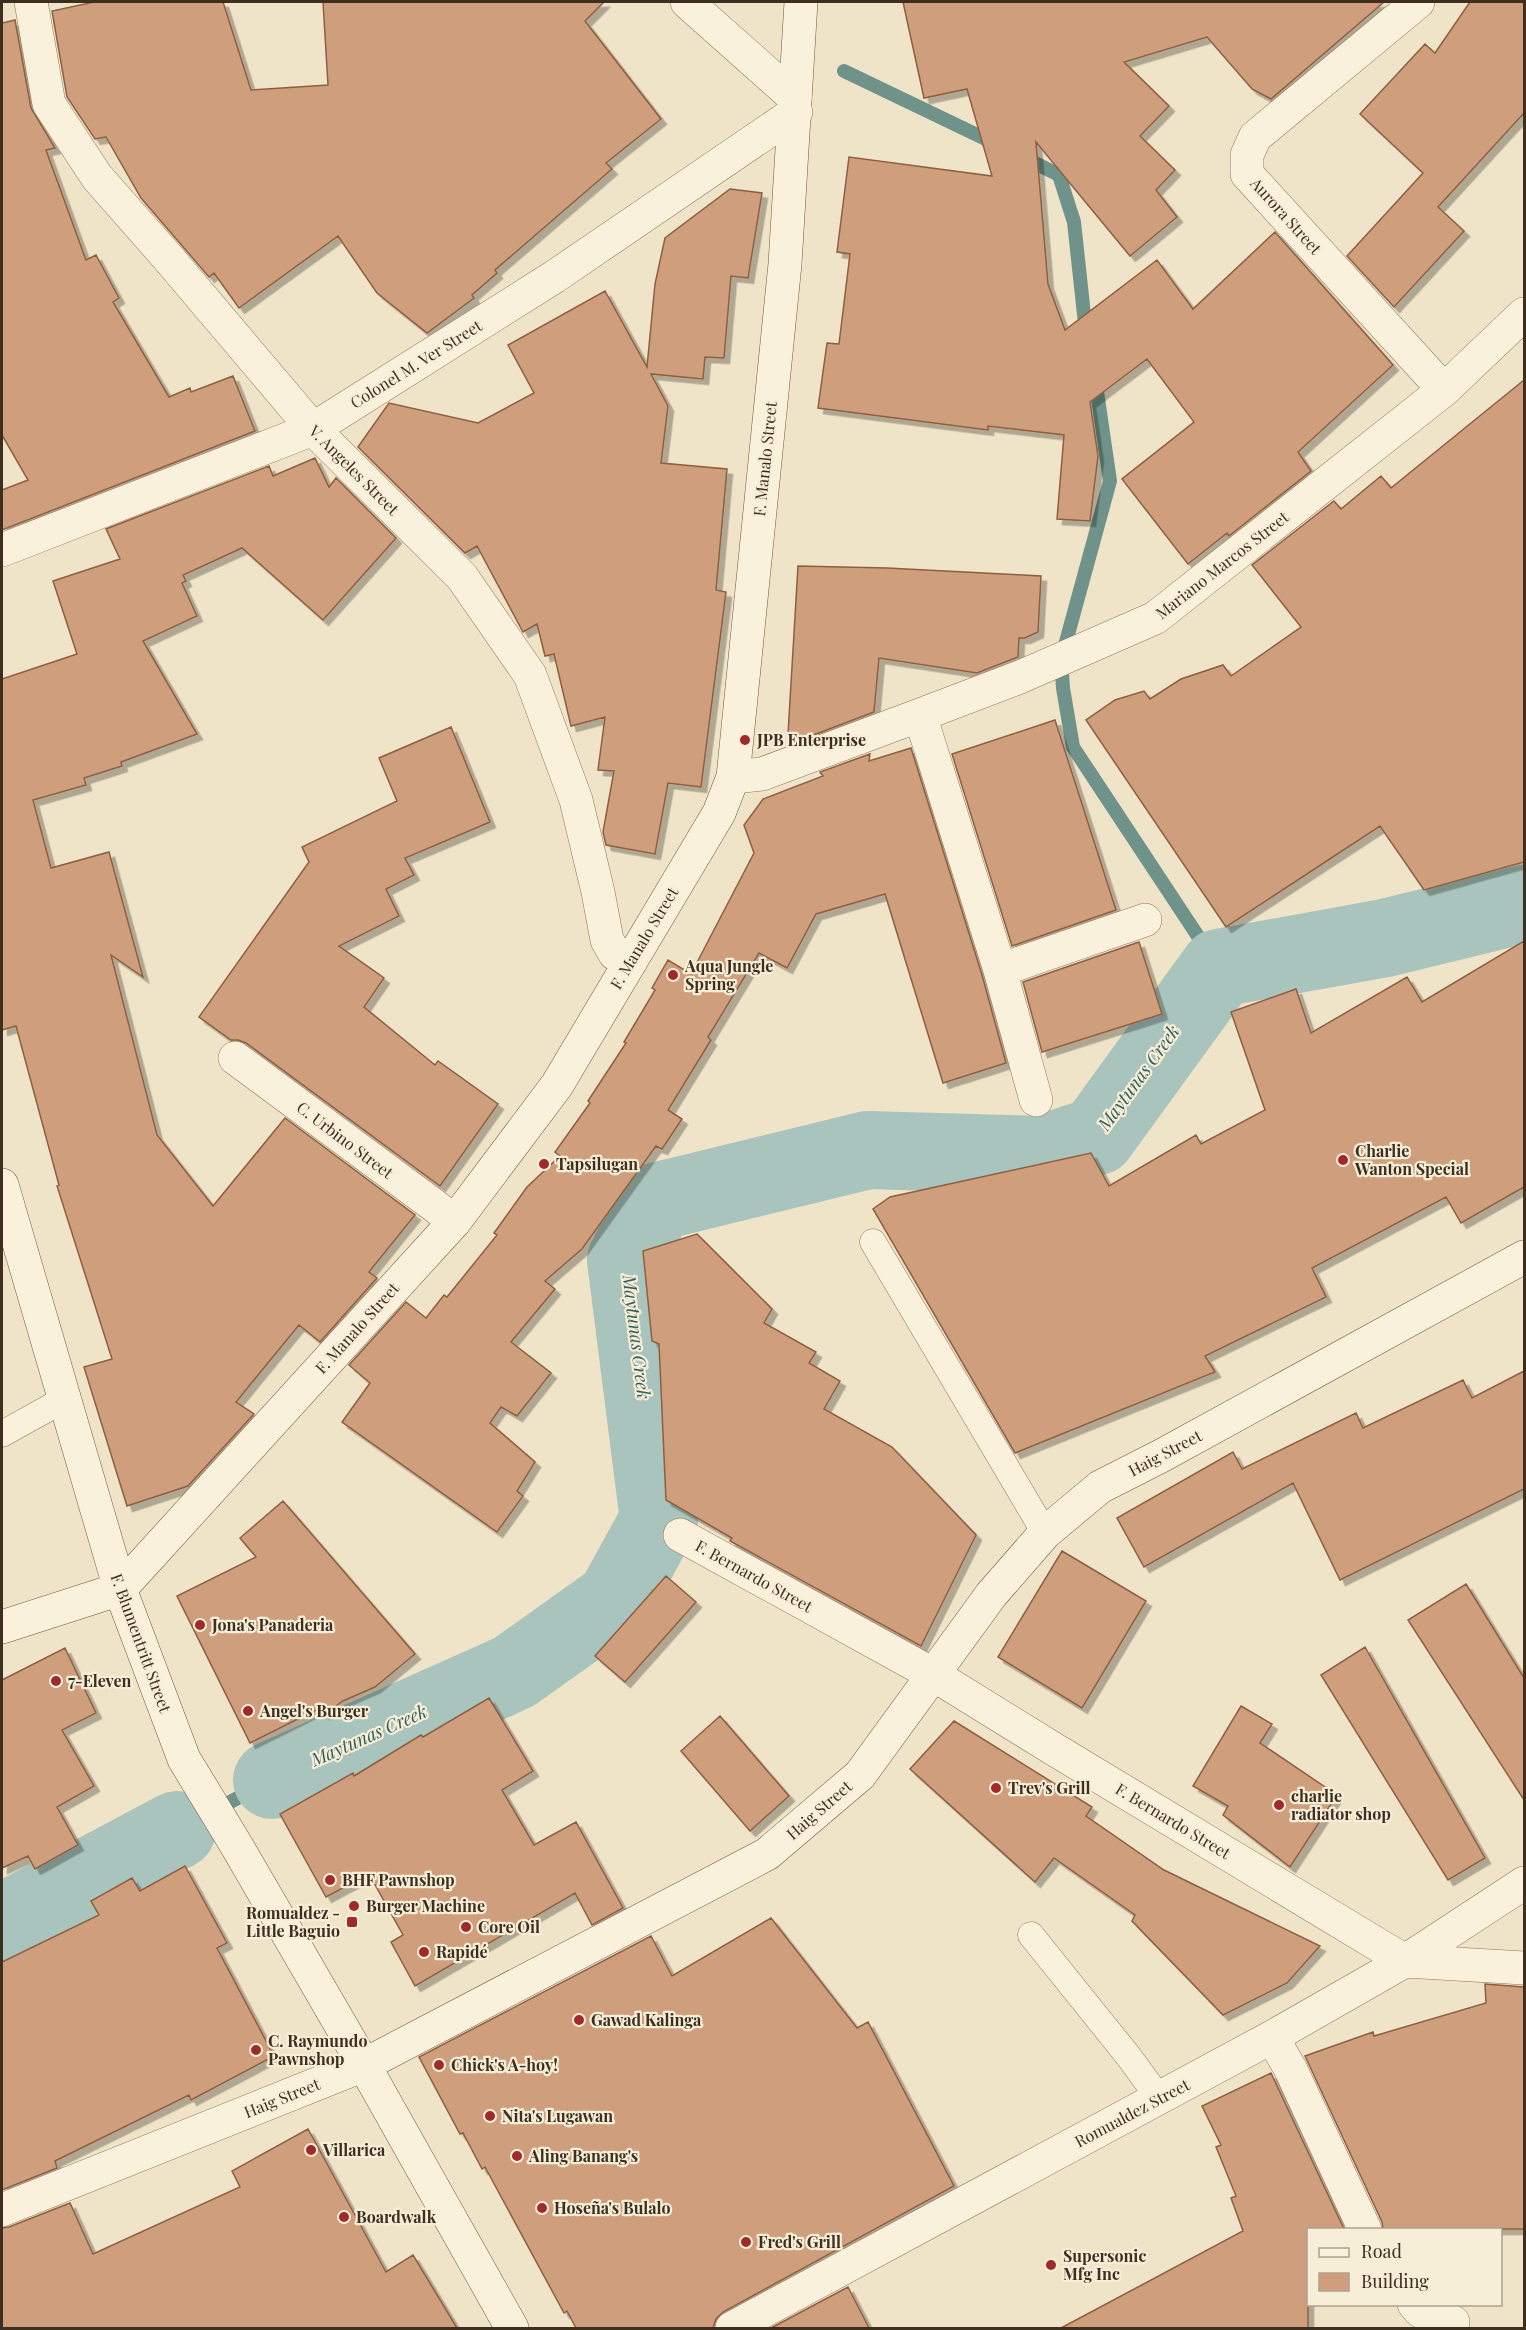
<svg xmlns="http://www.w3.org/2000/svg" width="1526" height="2330" font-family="'Playfair Display',serif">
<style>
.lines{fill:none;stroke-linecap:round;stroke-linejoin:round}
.stream{stroke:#6f938a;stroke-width:14}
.river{stroke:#a9c4bc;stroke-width:78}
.building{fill:#cf9f7d;stroke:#8d5f41;stroke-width:1.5;filter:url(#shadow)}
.lane-casing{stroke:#8d765c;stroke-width:27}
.street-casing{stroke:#8d765c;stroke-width:34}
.secondary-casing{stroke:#6f573f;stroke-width:34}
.lane{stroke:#faf1dc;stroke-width:26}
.street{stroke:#faf1dc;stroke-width:33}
.secondary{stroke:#faf1dc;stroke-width:33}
.poi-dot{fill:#9e2a2b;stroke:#f7eed8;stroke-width:2}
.labels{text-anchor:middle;stroke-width:4.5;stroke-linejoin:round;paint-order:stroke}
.street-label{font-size:16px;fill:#3d2e20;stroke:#f7eed8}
.poi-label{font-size:16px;font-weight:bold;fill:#3d2e20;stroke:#f7eed8;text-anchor:start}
.water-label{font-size:18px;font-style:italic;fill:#2f5d5a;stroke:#f7eed8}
</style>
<defs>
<filter id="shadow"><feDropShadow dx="5.5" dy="5.5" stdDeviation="0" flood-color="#0004"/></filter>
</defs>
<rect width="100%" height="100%" fill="#f0e4c8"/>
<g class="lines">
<path class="stream" d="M 844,71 L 996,144
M 1021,156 L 1059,175 L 1074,222 L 1086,333
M 1095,378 L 1110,481 L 1061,660 L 1063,688 L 1073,747 L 1219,968
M 177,1830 L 272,1780"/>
<path class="river" d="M 272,1780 L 514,1672 L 615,1600 L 659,1520 L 626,1260 L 655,1202 L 868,1150 L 1039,1155 L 1097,1136 L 1219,968 L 1385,938 L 1524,904
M 2,1923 L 177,1830"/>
</g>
<path class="building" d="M 94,2 L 223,2 L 251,90 L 328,85 L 323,2 L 604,2 L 585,21 L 661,119 L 606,163 L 612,169 L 495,270 L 497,273 L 472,295 L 474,298 L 427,333 L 377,293 L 338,236 L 239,308 L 214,273 L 209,277 L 141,198 L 106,137 L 95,139 L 67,97 L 52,11 Z
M 903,2 L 1384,2 L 1271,99 L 1252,89 L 1207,37 L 1124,62 L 1169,106 L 1140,136 L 1175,170 L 1156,190 L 1177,217 L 1130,256 L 1036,142 L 1048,284 L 1065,330 L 1157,260 L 1193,309 L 1275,232 L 1393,365 L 1298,452 L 1311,471 L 1229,536 L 1227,533 L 1188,564 L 1122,479 L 1194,422 L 1147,359 L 1090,402 L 1098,456 L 1090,521 L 1057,519 L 1064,435 L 988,426 L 988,430 L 818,408 L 827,343 L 839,344 L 850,254 L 837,252 L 849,157 L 992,176 L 967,89 L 924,98 Z
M 1470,2 L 1524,2 L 1524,113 L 1438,207 L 1464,231 L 1394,307 L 1347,256 L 1423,173 L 1360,114 L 1425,44 L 1435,53 Z
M 15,20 L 31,108 L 55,148 L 46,150 L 86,260 L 96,255 L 119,298 L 113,302 L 169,397 L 190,388 L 191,392 L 233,376 L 255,431 L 2,530 L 2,490 L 28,480 L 2,435 L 2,23 Z
M 730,189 L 762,193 L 748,278 L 731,276 L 724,358 L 705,357 L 703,379 L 651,374 L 668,406 L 661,463 L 727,469 L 716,590 L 726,592 L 701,787 L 668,783 L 655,854 L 606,845 L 603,832 L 614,771 L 598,770 L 605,717 L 571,726 L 554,654 L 545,656 L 537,624 L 523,632 L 477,546 L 465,553 L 358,447 L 389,403 L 478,423 L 534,393 L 508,345 L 605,291 L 647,367 L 655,284 L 665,238 Z
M 1524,380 L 1524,862 L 1424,890 L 1380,826 L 1226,927 L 1086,720 L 1115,700 L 1144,691 L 1150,699 L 1181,679 L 1223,665 L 1231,676 L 1301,627 L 1252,565 L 1334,501 L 1341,509 L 1381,476 L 1391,488 Z
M 315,458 L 329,487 L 336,478 L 396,538 L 323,620 L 242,548 L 183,575 L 186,581 L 182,583 L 197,616 L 143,641 L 197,734 L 121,762 L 122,766 L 84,778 L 86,785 L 33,800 L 51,868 L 109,852 L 143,977 L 111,955 L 157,1135 L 213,1206 L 285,1118 L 415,1215 L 369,1272 L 377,1278 L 320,1342 L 299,1325 L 236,1402 L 254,1414 L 188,1486 L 127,1506 L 84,1367 L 112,1359 L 57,1186 L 59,1185 L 16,1026 L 2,1030 L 2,679 L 77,654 L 53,581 L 120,559 L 106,529 L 269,466 L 273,476 Z
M 798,566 L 887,568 L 1041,576 L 1038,632 L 1025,638 L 1019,638 L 1018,657 L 977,673 L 879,658 L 874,712 L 795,742 L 788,734 Z
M 1055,720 L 1116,910 L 1012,946 L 952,754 Z
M 451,727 L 490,822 L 405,858 L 414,875 L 386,889 L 399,916 L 339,946 L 384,978 L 364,1007 L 435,1065 L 438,1061 L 498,1104 L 440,1186 L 246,1043 L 238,1040 L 231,1040 L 199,1017 L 309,862 L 302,847 L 397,801 L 379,758 Z
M 911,748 L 982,975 L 1006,1063 L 943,1083 L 885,894 L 816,914 L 787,968 L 759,953 L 708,1037 L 711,1040 L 668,1110 L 682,1119 L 662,1149 L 656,1146 L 582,1249 L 545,1281 L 555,1289 L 511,1342 L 551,1373 L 517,1416 L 501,1407 L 490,1423 L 535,1462 L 517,1491 L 523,1496 L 497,1532 L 342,1422 L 370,1383 L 349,1365 L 406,1302 L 426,1318 L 444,1295 L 447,1297 L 497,1235 L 494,1233 L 527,1187 L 560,1156 L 555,1152 L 590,1103 L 588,1101 L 626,1043 L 624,1042 L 655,990 L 652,988 L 668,960 L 691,974 L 754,853 L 744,825 L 763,799 L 823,776 L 820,772 L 870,754 L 869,761 Z
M 1524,941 L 1524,1187 L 1461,1223 L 1446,1197 L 1312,1268 L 1326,1297 L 1205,1356 L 1215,1372 L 1015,1453 L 873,1209 L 890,1197 L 1091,1153 L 1109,1186 L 1196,1135 L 1201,1144 L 1265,1110 L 1231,1012 L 1296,989 L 1311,1033 L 1407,977 L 1422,1002 Z
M 1139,942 L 1162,1014 L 1042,1052 L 1023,982 Z
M 697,1234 L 772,1309 L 764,1323 L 816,1352 L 809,1363 L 840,1381 L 824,1409 L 892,1447 L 976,1535 L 921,1646 L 730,1541 L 732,1538 L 666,1500 L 659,1344 L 652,1341 L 643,1251 Z
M 1524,1371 L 1524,1489 L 1340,1580 L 1293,1483 L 1144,1567 L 1117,1518 L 1233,1452 L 1242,1469 L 1356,1413 L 1363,1428 L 1463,1380 L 1472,1398 Z
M 283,1501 L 415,1654 L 375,1687 L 343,1701 L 324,1714 L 320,1708 L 250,1743 L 177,1596 L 256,1557 L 240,1538 Z
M 1062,1551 L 1146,1601 L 1082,1708 L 998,1657 Z
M 666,1576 L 696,1602 L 625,1682 L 595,1656 Z
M 1466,1584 L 1524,1678 L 1524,1800 L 1408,1620 Z
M 1365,1647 L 1485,1858 L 1448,1880 L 1321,1675 Z
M 65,1648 L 96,1713 L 62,1730 L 94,1786 L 57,1807 L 78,1845 L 35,1869 L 28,1856 L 2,1868 L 2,1680 Z
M 489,1698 L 533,1771 L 502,1790 L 534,1845 L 576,1822 L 623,1908 L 592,1925 L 575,1893 L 415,1986 L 391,1942 L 403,1935 L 369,1874 L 326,1897 L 280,1814 L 353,1773 L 354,1776 L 421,1735 L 423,1737 Z
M 1241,1706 L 1272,1724 L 1260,1743 L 1337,1795 L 1290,1867 L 1223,1815 L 1228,1806 L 1193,1786 Z
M 720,1716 L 789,1796 L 750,1831 L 681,1751 Z
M 954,1721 L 1092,1807 L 1086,1816 L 1164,1870 L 1320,1946 L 1287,1983 L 1223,2015 L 1132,1921 L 1135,1915 L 1054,1858 L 1035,1882 L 910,1769 Z
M 185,1866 L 227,1943 L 217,1948 L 274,2056 L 191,2100 L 189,2095 L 55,2161 L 57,2168 L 2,2190 L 2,1962 L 99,1915 L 91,1901 L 132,1878 L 140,1891 Z
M 771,1918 L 857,2028 L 868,2022 L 954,2186 L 723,2312 L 716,2319 L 713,2328 L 576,2328 L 567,2311 L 564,2313 L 485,2167 L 482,2169 L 463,2133 L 460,2134 L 419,2057 L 651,1936 L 672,1976 Z
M 1485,1984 L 1524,1987 L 1524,2229 L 1383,2229 L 1382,2222 L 1305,2056 L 1373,2032 L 1374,2036 L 1486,2003 Z
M 1271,2073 L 1344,2229 L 1308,2229 L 1308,2328 L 1061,2328 L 1243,2231 L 1231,2198 L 1236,2196 L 1216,2147 L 1221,2145 L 1202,2106 Z
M 308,2129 L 386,2272 L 413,2255 L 457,2328 L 2,2328 L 2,2228 L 9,2227 L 70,2203 L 93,2254 L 240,2187 L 232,2171 Z
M 848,2287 L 869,2328 L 771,2328 Z"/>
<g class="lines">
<g class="lane-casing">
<path id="lane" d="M 873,1242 L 1045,1533
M 2,1434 L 65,1399
M 1031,1935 L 1129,2057 L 1159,2098"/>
</g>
<g class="street-casing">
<path id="street" d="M 31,2 L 49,104 L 97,177 L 170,260 L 313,429 L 462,577 L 530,675 L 576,800 L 598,892 L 607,940 L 615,954 L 631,961
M 687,2 L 795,98
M 1418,2 L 1255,137 L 1247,155 L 1247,174 L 1444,390
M 2,550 L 313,429 L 554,277 L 796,112
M 920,715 L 1000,970 L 1036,1100
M 733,777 L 762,774 L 920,715 L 1020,677 L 1155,618 L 1444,390 L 1524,314
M 1000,970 L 1145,920
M 235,1058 L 455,1221
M 680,1535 L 934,1675 L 1057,1751 L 1405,1961 L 1524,1968
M 1272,2037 L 1291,2070 L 1365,2230
M 2,2210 L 364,2065
M 1414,2304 L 1420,2311 L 1453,2322
M 732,2328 L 1272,2037 L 1405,1961 L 1524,1883"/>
</g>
<g class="secondary-casing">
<path id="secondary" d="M 2,1185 L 120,1589 L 184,1759 L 235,1843 L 364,2065 L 512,2328
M 2,1627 L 120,1589 L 455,1221 L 557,1085 L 719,813 L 733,777 L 785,264 L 801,2
M 364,2065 L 767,1854 L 860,1775 L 991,1595 L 1045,1533 L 1100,1487 L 1161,1456 L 1524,1257"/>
</g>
<use href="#lane" class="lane"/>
<use href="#street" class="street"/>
<use href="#secondary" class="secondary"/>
</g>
<g class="poi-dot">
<circle cx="745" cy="740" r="6"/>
<circle cx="673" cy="975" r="6"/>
<circle cx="1343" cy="1160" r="6"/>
<circle cx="544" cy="1164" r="6"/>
<circle cx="200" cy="1625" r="6"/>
<circle cx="56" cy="1681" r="6"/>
<circle cx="248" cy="1711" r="6"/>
<circle cx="996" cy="1788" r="6"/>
<circle cx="1279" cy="1805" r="6"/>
<circle cx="330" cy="1880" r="6"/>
<circle cx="354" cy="1906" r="6"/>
<rect x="346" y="1916" width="12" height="12" rx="3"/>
<circle cx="466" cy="1927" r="6"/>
<circle cx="424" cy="1952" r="6"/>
<circle cx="579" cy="2020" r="6"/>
<circle cx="256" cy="2050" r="6"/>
<circle cx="439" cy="2065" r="6"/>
<circle cx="490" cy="2116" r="6"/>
<circle cx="311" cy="2150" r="6"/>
<circle cx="517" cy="2156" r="6"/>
<circle cx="542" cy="2208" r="6"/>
<circle cx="344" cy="2217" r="6"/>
<circle cx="746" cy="2242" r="6"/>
<circle cx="1051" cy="2265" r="6"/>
</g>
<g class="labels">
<g class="street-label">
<text transform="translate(1286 216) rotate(48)" y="6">Aurora Street</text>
<text transform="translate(416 364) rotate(-32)" y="6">Colonel M. Ver Street</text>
<text transform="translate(765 459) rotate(-84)" y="6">F. Manalo Street</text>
<text transform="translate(354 470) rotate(45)" y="6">V. Angeles Street</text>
<text transform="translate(1222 565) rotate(-38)" y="6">Mariano Marcos Street</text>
<text transform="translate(644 938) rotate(-59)" y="6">F. Manalo Street</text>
<text transform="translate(345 1140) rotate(37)" y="6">C. Urbino Street</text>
<text transform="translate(357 1328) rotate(-48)" y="6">F. Manalo Street</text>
<text transform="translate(1165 1453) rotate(-28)" y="6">Haig Street</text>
<text transform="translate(754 1576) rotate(29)" y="6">F. Bernardo Street</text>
<text transform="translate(141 1643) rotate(70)" y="6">F. Blumentritt Street</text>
<text transform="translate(819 1810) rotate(-41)" y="6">Haig Street</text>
<text transform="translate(1173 1821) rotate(31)" y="6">F. Bernardo Street</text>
<text transform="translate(282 2098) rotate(-22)" y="6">Haig Street</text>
<text transform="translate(1132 2113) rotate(-28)" y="6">Romualdez Street</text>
</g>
<g class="poi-label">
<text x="757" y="746">JPB Enterprise</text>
<text x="685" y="972">Aqua Jungle<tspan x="685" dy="18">Spring</tspan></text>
<text x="1355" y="1157">Charlie<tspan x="1355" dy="18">Wanton Special</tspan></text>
<text x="556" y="1170">Tapsilugan</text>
<text x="212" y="1631">Jona's Panaderia</text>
<text x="68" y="1687">7-Eleven</text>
<text x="260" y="1717">Angel's Burger</text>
<text x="1008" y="1794">Trev's Grill</text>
<text x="1291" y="1802">charlie<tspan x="1291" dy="18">radiator shop</tspan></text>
<text x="342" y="1886">BHF Pawnshop</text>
<text x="366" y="1912">Burger Machine</text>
<text x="340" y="1919" text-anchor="end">Romualdez -<tspan x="340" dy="18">Little Baguio</tspan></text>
<text x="478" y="1933">Core Oil</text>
<text x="436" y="1958">Rapidé</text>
<text x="591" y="2026">Gawad Kalinga</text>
<text x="268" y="2047">C. Raymundo<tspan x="268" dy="18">Pawnshop</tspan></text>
<text x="451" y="2071">Chick's A-hoy!</text>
<text x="502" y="2122">Nita's Lugawan</text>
<text x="323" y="2156">Villarica</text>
<text x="529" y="2162">Aling Banang's</text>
<text x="554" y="2214">Hoseña's Bulalo</text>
<text x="356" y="2223">Boardwalk</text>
<text x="758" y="2248">Fred's Grill</text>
<text x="1063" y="2262">Supersonic<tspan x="1063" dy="18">Mfg Inc</tspan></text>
</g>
<g class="water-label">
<text transform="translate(1139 1078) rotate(-54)" y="6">Maytunas Creek</text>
<text transform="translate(636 1337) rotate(83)" y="6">Maytunas Creek</text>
<text transform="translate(369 1736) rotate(-24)" y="6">Maytunas Creek</text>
</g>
</g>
<rect width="1526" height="2330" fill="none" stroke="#3d2e20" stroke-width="6"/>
<rect x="1307" y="2228" width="195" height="78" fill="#f7eed8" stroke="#ada18e" stroke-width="1.5"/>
<rect x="1319" y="2248" width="30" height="9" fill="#faf1dc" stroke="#ada18e" stroke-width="1.5"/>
<text x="1361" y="2258" font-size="18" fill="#3d2e20">Road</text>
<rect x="1319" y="2273" width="30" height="18" fill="#cf9f7d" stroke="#ada18e" stroke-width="1.5"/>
<text x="1361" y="2288" font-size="18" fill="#3d2e20">Building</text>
</svg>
